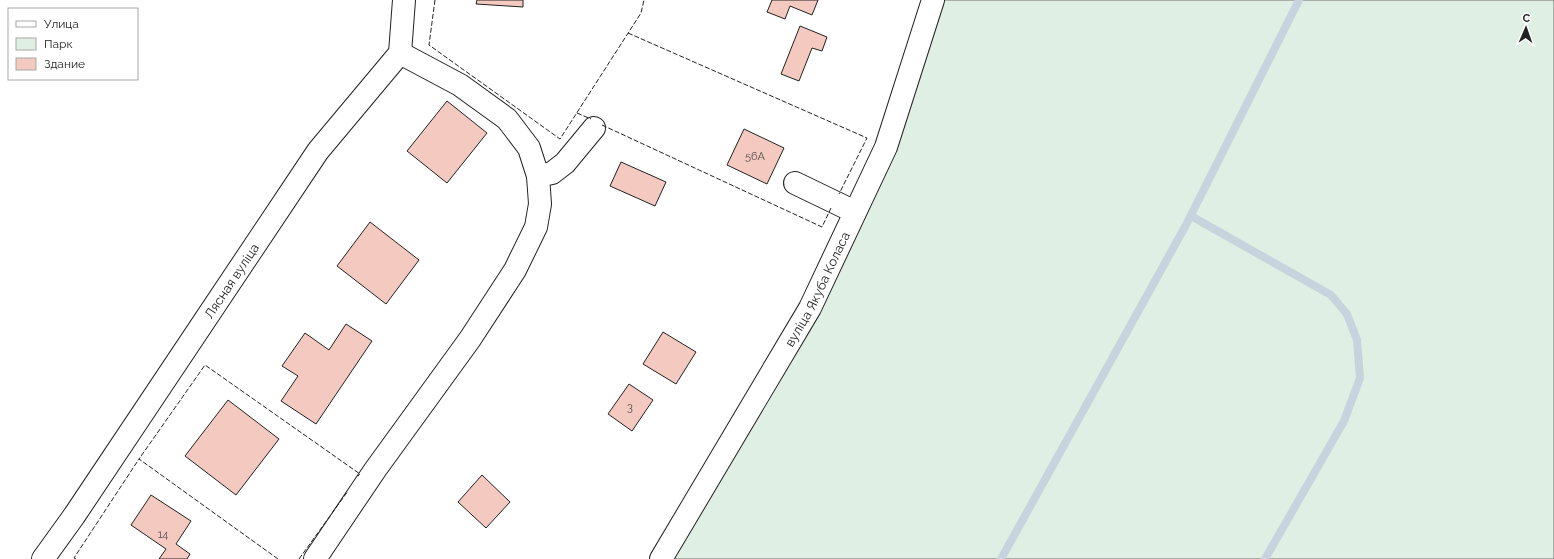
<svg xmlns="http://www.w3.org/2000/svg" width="1554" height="559" font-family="Raleway,sans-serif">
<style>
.green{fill:#e0efe3;stroke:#6f6f6f}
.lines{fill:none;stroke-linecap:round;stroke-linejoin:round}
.stream{stroke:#c7d3dd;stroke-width:8}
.building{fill:#f3c9c0;stroke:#222}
.minor-casing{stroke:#222;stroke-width:24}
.minor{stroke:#fff;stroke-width:22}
.fence{stroke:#222;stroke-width:1;stroke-dasharray:5 2;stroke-linecap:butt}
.labels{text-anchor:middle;stroke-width:3;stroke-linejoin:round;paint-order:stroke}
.number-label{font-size:11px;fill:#564c4a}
.street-label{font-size:13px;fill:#222;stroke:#fff}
</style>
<rect width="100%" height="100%" fill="#fff"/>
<path class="green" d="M 933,0 L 1554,0 L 1554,559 L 661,559 L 810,308 Z"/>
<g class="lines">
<path class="stream" d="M 1191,216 L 1331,295 L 1347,314 L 1357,340 L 1360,378 L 1344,421 L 1265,559
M 1001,559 L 1186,225 L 1299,0"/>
</g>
<path class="building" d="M 477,0 L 523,0 L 523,7 L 476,4 Z
M 772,0 L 818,0 L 812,15 L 790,6 L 785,19 L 767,12 Z
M 800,26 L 827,37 L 822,51 L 812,48 L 799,81 L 781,74 Z
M 447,101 L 487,133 L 447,183 L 407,151 Z
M 744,129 L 784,148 L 767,184 L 727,165 Z
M 621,162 L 666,182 L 655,206 L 610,186 Z
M 370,222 L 419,260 L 386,304 L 337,266 Z
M 346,324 L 372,341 L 316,424 L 281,401 L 298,376 L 282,366 L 305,333 L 329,350 Z
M 663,332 L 696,352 L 676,384 L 643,364 Z
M 629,384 L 653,400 L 632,431 L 608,414 Z
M 228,400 L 279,439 L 236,495 L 185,456 Z
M 482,475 L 510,502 L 486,528 L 458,502 Z
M 151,495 L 191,521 L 176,544 L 190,554 L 187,559 L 159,559 L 166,549 L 131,525 Z"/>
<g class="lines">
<g class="minor-casing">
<g id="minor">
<path d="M 538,176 L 552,173 L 565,163 L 594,128"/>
<path d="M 795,183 L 855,212"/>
<path id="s1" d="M 43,559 L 74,516 L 318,151 L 400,53 L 404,0"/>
<path d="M 315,559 L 375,470 L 470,339 L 515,270 L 536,227 L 540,204 L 538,176 L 529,148 L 507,119 L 460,85 L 400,53"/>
<path id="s2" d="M 661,559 L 810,308 L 886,147 L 933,0"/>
</g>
</g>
<use href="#minor" class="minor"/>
<path class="fence" d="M 435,0 L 429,45 L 560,139 L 641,13 L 644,0
M 628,33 L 867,138 L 839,194
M 577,113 L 591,119
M 602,125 L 822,227 L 831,208
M 76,559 L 74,558 L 139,459
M 278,559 L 139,459 L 205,365 L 360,474 L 358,476
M 299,559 L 348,491"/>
</g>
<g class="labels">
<g class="number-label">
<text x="755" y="160">56А</text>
<text x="630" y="411">3</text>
<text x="163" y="538">14</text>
</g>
<g class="street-label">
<text dy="5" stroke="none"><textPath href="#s1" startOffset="336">Лясная вуліца</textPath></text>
<text dy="5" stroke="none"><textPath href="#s2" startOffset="312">вуліца Якуба Коласа</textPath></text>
</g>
</g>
<rect x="8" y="8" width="130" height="72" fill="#ffffff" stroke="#a7a7a7"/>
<rect x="16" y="21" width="20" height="6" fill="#ffffff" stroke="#a7a7a7"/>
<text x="44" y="28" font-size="12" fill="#222222">Улица</text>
<rect x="16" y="38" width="20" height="12" fill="#e0efe3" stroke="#a7a7a7"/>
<text x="44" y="48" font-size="12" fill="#222222">Парк</text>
<rect x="16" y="58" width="20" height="12" fill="#f3c9c0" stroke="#a7a7a7"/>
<text x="44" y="68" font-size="12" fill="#222222">Здание</text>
<g transform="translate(1526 28) rotate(2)" stroke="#ffffff" stroke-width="3" paint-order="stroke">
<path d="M0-3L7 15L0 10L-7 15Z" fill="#222222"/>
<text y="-6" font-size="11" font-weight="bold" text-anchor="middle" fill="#222222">С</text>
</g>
</svg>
